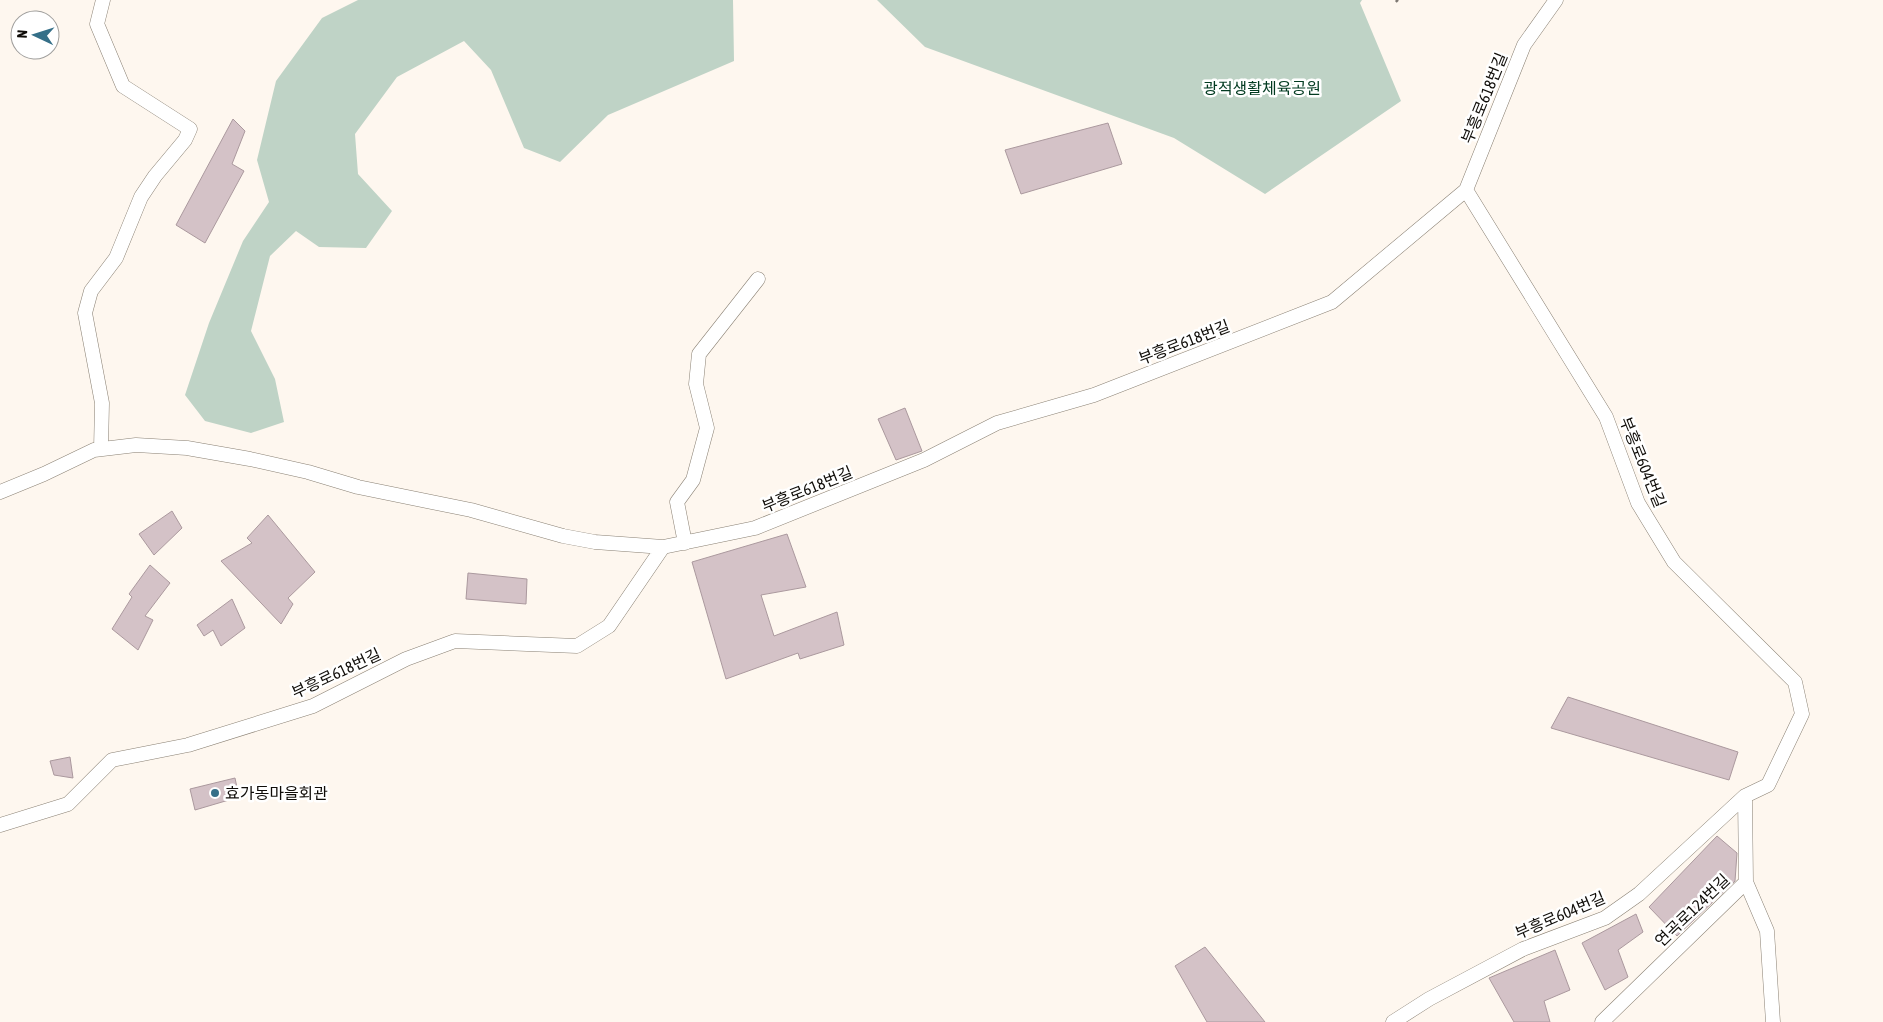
<svg xmlns="http://www.w3.org/2000/svg" width="1883" height="1022" font-family="'Asap Condensed','Noto Sans KR',sans-serif">
<style>
.green{fill:#bfd3c6}
.building{fill:#d4c2c7;stroke:#ab999e}
.lines{fill:none;stroke-linecap:round;stroke-linejoin:round}
.minor-casing{stroke:#8a8174;stroke-width:15}
.path{stroke:#7d7872;stroke-width:3;stroke-dasharray:2.5 2.5;stroke-linecap:butt}
.minor{stroke:#fff;stroke-width:14}
.poi-dot{fill:#356f88;stroke:#fff;stroke-width:2}
.labels{text-anchor:middle;stroke-width:5;stroke-linejoin:round;paint-order:stroke}
.park-label{font-size:16px;fill:#023b21;stroke:#fff}
.street-label{font-size:16px;fill:#0f0c08;stroke:#fff}
.poi-label{font-size:16px;fill:#0f0c08;stroke:#fff;text-anchor:start}
</style>
<rect width="100%" height="100%" fill="#fef7ef"/>
<path class="green" d="M 358,0 L 733,0 L 734,61 L 608,115 L 560,162 L 524,148 L 491,70 L 464,41 L 397,77 L 355,134 L 358,174 L 392,211 L 366,248 L 319,247 L 296,231 L 270,256 L 251,331 L 275,379 L 284,422 L 251,433 L 205,421 L 185,395 L 209,323 L 243,241 L 269,202 L 257,160 L 276,81 L 322,18 Z
M 877,0 L 1362,0 L 1360,3 L 1401,101 L 1265,194 L 1174,138 L 925,47 Z"/>
<path class="building" d="M 233,119 L 245,131 L 232,164 L 244,171 L 205,243 L 176,225 Z
M 1108,123 L 1122,164 L 1021,194 L 1005,150 Z
M 905,408 L 922,451 L 896,460 L 878,419 Z
M 172,511 L 182,528 L 154,555 L 139,534 Z
M 268,515 L 315,572 L 288,598 L 293,604 L 281,624 L 221,561 L 252,543 L 247,538 Z
M 787,534 L 806,587 L 761,595 L 774,636 L 837,612 L 844,645 L 800,659 L 798,653 L 726,679 L 692,562 Z
M 150,565 L 170,583 L 145,616 L 153,620 L 138,650 L 112,629 L 132,597 L 129,594 Z
M 468,573 L 527,579 L 526,604 L 466,599 Z
M 232,599 L 245,628 L 221,646 L 213,630 L 204,636 L 197,625 Z
M 1568,697 L 1738,752 L 1729,780 L 1551,728 Z
M 70,757 L 73,778 L 54,775 L 50,761 Z
M 235,778 L 239,797 L 195,810 L 190,789 Z
M 1717,836 L 1737,853 L 1735,881 L 1677,936 L 1649,907 Z
M 1636,914 L 1643,932 L 1618,950 L 1628,977 L 1605,990 L 1582,943 Z
M 1205,947 L 1265,1022 L 1207,1022 L 1175,966 Z
M 1555,950 L 1570,990 L 1544,1001 L 1550,1022 L 1514,1022 L 1489,978 Z"/>
<g class="lines">
<g class="minor-casing">
<path id="minor" d="M 101,449 L 102,403 L 85,313 L 91,291 L 116,258 L 141,197 L 155,176 L 185,140 L 190,129 L 123,86 L 97,24 L 103,0
M 0,492 L 44,474 L 94,450 L 136,445 L 187,448 L 250,459 L 308,472 L 358,487 L 471,510 L 563,536 L 595,542 L 663,547 L 755,528 L 924,460 L 997,423 L 1094,395 L 1332,302 L 1466,190 L 1524,45 L 1556,0
M 685,543 L 677,502 L 693,480 L 707,428 L 696,384 L 699,354 L 758,279
M 1745,796 L 1746,882 L 1767,931 L 1773,1022
M 0,825 L 68,804 L 112,760 L 188,745 L 313,706 L 406,659 L 455,641 L 577,646 L 609,626 L 663,547
M 1393,1022 L 1429,999 L 1523,949 L 1605,918 L 1639,894 L 1745,796 L 1768,785 L 1802,714 L 1795,682 L 1674,562 L 1638,503 L 1606,417 L 1466,190
M 1602,1022 L 1746,882"/>
</g>
<path class="path" d="M 1396,0 L 1399,3"/>
<use href="#minor" class="minor"/>
</g>
<circle class="poi-dot" cx="215" cy="793" r="5"/>
<g class="labels">
<g class="park-label">
<text x="1262" y="94">광적생활체육공원</text>
</g>
<g class="street-label">
<text transform="translate(1484 98) rotate(-68)" y="6">부흥로618번길</text>
<text transform="translate(1184 342) rotate(-21)" y="6">부흥로618번길</text>
<text transform="translate(1643 462) rotate(68)" y="6">부흥로604번길</text>
<text transform="translate(807 489) rotate(-22)" y="6">부흥로618번길</text>
<text transform="translate(336 673) rotate(-25)" y="6">부흥로618번길</text>
<text transform="translate(1692 910) rotate(-44)" y="6">연곡로124번길</text>
<text transform="translate(1560 915) rotate(-23)" y="6">부흥로604번길</text>
</g>
<g class="poi-label">
<text x="225" y="799">효가동마을회관</text>
</g>
</g>
<g transform="translate(35 35) rotate(274)"><circle r="24" fill="#ffffff" stroke="#9f9e9c"/>
<path d="M0-4L9 19L0 12L-9 19Z" fill="#356f88"/>
<text y="-8" font-size="14" font-weight="bold" text-anchor="middle" fill="#0f0c08">N</text>
</g>
</svg>
